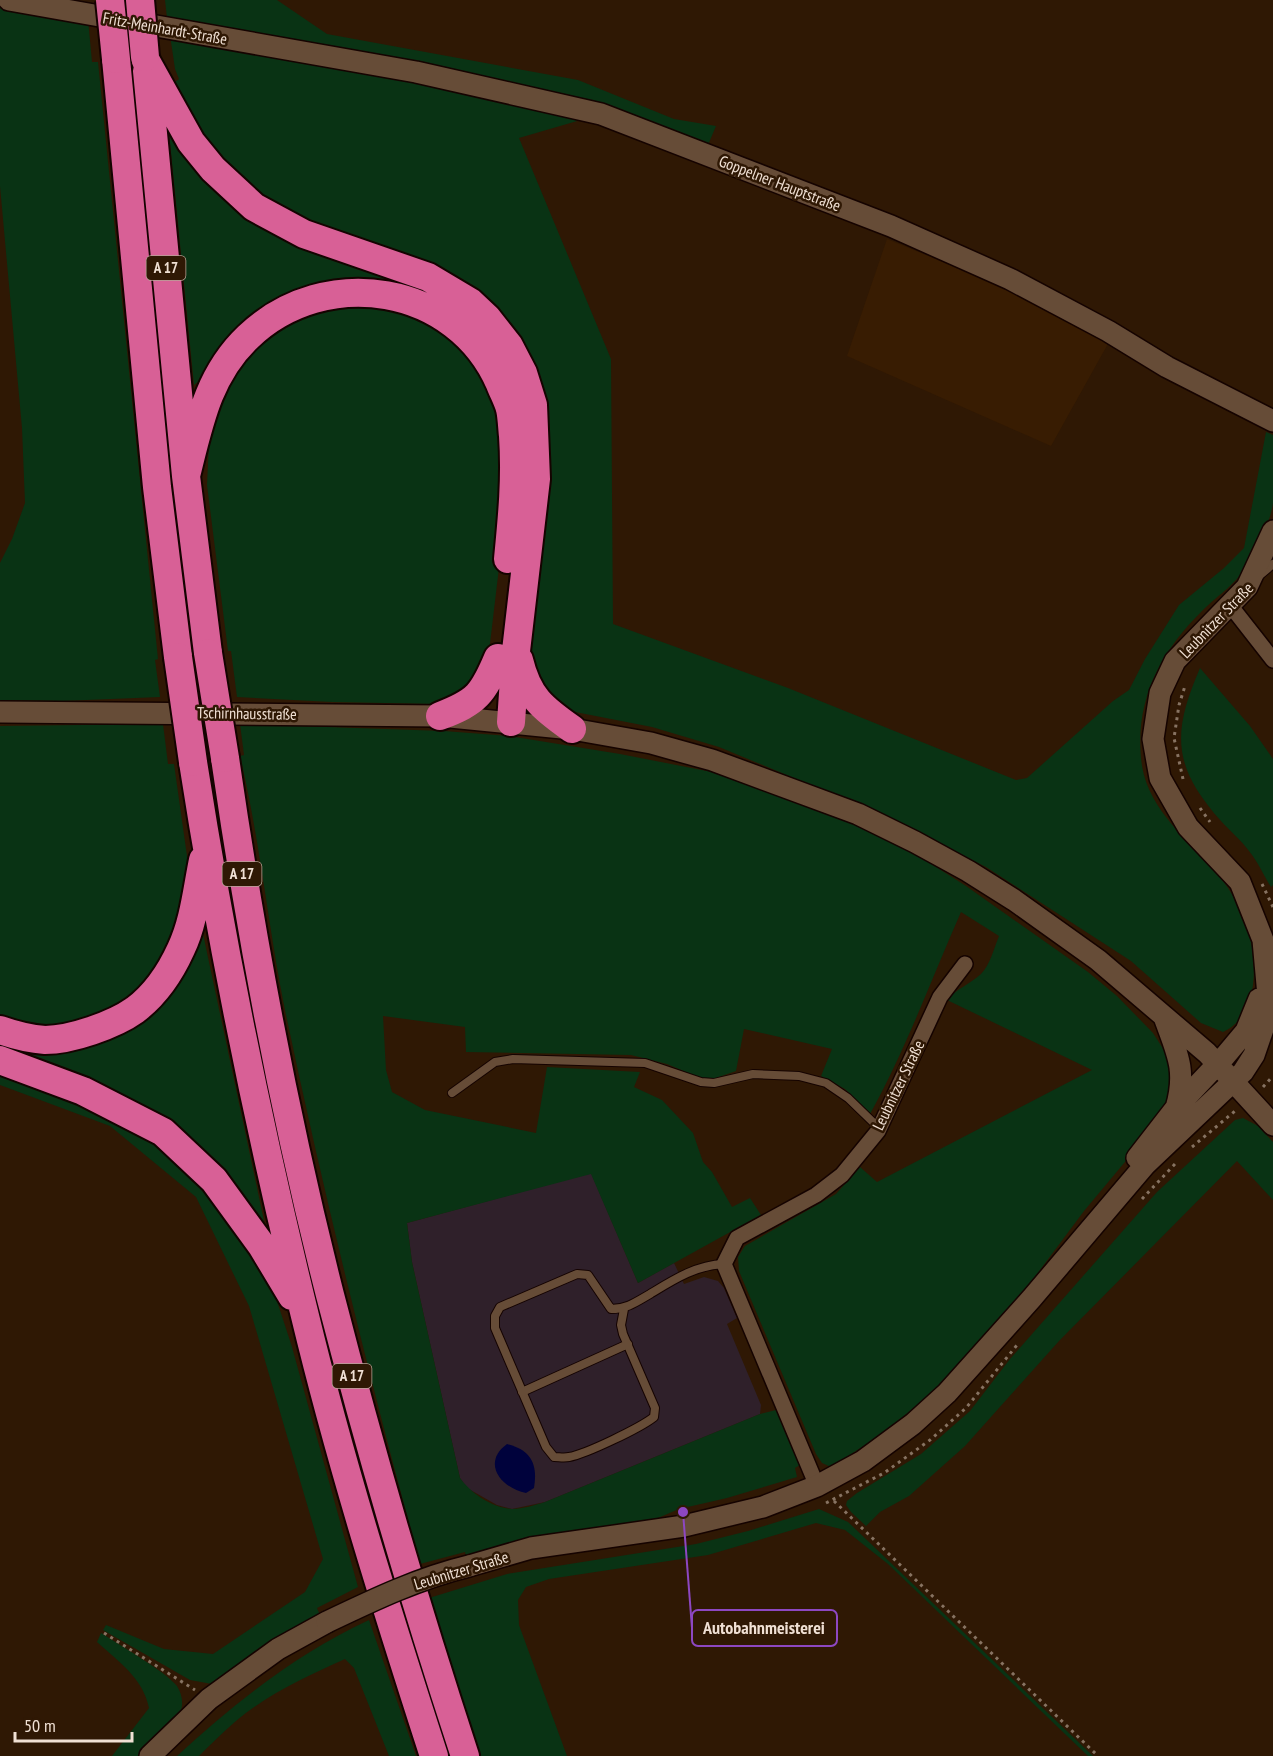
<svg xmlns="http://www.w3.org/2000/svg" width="1273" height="1756" font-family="'PT Sans Narrow',sans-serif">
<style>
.commercial{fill:#2f202a}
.built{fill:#381c02}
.green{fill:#093314}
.water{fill:#00023c}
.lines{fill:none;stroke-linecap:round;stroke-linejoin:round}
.lane-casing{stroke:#150300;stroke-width:10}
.street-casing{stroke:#150300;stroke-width:18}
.secondary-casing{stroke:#150300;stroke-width:24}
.highway-casing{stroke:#150300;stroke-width:32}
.path{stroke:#877362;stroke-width:3;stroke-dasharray:3 4.5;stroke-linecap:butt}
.lane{stroke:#664c37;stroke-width:8}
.street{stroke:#664c37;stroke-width:15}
.secondary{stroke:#664c37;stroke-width:21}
.highway{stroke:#d86096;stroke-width:28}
.secondary-bridge-casing{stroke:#150300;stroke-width:24;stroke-linecap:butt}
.highway-bridge-casing{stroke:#150300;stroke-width:32;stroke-linecap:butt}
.secondary-bridge{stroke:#664c37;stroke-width:21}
.highway-bridge{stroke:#d86096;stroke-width:28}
.labels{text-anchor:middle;stroke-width:5;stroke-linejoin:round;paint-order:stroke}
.shield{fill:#2f1804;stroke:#b6a496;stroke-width:1.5}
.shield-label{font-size:15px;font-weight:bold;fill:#f0e0d4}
.street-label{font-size:16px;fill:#f0e0d4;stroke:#2f1804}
.leader{fill:none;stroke:#8d47c2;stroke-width:2}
.callout-dot{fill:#8d47c2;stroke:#2f1804;stroke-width:2}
.callout{fill:#2f1804;stroke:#8d47c2;stroke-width:2}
.callout-label{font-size:18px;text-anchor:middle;font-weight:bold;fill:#f0e0d4}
</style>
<rect width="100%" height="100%" fill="#2f1804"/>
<path class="commercial" d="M 591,1173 L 638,1283 L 674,1263 L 684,1284 L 704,1277 L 718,1281 L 724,1288 L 737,1318 L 727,1324 L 761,1405 L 760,1414 L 545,1502 L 512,1509 L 497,1505 L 467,1488 L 460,1478 L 412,1262 L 407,1223 Z"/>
<path class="built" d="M 887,239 L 1009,289 L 1109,342 L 1051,446 L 847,356 Z"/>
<path class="green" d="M 165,0 L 277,0 L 327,34 L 578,80 L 674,119 L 716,126 L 708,145 L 167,18 Z
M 0,5 L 88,19 L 92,62 L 98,62 L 158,659 L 155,660 L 160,697 L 62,701 L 0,700 L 0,563 L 12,539 L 25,503 L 22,428 L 0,186 Z
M 170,35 L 529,104 L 584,119 L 519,138 L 611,359 L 613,624 L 788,688 L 1016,780 L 1027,778 L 1113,701 L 1129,690 L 1145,659 L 1179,605 L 1224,568 L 1244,548 L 1266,432 L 1273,435 C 1273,457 1273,481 1273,503 C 1271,521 1257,547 1249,562 C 1236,585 1220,593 1202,611 C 1159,653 1133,704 1142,766 C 1150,812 1188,839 1216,872 C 1243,904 1258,944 1253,985 C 1250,1005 1241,1024 1223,1032 L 1201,1023 L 1131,961 L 986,867 L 864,807 L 719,747 L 652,727 L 570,711 L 531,680 L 503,326 L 257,199 L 217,163 L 183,109 L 175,82 L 179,79 L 175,69 Z
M 168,123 L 205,172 L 417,278 L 474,329 L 325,286 L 194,385 Z
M 326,304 L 397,305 L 460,341 L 505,418 L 507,500 L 487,669 L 480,684 L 437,704 L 332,702 L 237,697 L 231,651 L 228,651 L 207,485 L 209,442 L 225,385 L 237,366 L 279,325 Z
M 1200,668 L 1250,726 L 1273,759 L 1273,885 L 1271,887 C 1264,876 1258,862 1249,851 C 1241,840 1230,831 1221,821 C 1172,766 1172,733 1200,668 Z
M 163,724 L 168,764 L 174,764 L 187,856 L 186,911 L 178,938 L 133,1002 L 68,1030 L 0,1023 L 0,726 Z
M 240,724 L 444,731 L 509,736 L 620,754 L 712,772 L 854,824 L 911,851 L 966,886 L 1088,972 L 1117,996 L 1153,1033 L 1169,1058 L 1173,1078 L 1165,1114 L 1084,1211 L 1031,1282 L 939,1386 L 884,1433 L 831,1467 L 822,1463 L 816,1454 L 739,1271 L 738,1257 L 745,1246 L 836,1194 L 860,1167 L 877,1182 L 1092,1070 L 947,1000 C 956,989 970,984 981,974 C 990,965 994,948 999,936 L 961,912 C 931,980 906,1049 870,1114 L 845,1089 L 821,1076 L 832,1049 L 744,1029 L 736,1071 L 707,1081 L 667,1064 L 631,1055 L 466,1052 L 465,1027 L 383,1016 L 386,1070 L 392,1092 L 425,1110 L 536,1133 L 547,1067 L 640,1072 L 634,1087 L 662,1100 L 693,1133 L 703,1162 L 712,1172 L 732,1207 L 750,1198 L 761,1215 L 638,1283 L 591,1174 L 407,1223 L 412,1262 L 460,1478 C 471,1493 492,1508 512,1509 C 523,1509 535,1505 545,1502 L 760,1414 L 776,1410 L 800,1465 L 795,1468 L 797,1477 L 727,1498 L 679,1509 L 639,1526 L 466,1556 L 465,1552 L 420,1564 C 370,1380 324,1196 285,1010 C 268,926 260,840 240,756 L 244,755 Z
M 199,915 L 267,1235 L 188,1144 L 0,1053 L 0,1039 L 105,1034 Z
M 0,1069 L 121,1117 L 194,1170 L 256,1253 L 277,1301 L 292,1347 L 358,1587 L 317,1608 L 320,1615 L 212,1684 L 190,1680 L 103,1630 L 106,1625 L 164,1649 L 213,1654 L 305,1592 L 323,1559 L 249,1306 L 196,1197 L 110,1126 L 0,1085 Z
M 1243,1118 L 1258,1126 L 1273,1142 L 1273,1200 L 1237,1161 L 1059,1341 L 965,1446 L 909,1496 L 880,1512 L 866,1526 L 851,1512 L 846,1505 L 847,1501 L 857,1493 L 921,1454 L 970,1411 L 1010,1359 L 1157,1192 L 1235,1120 Z
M 819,1509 L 848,1522 L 1093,1756 L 1088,1756 L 888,1564 L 845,1530 L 816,1523 L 708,1555 L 549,1579 L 526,1587 L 518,1600 L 519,1625 L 567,1756 L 481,1756 L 429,1598 L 507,1574 L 696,1544 L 748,1531 Z
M 369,1620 L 416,1756 L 389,1756 L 354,1668 L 345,1659 C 307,1676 268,1694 236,1721 C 223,1732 211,1744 199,1756 L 177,1756 C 236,1702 296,1654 369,1620 Z
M 101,1633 C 118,1644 166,1672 177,1686 C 182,1694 184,1704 180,1713 L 139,1756 L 112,1756 L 149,1708 C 143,1678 119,1662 97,1642 Z"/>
<path class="water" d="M 507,1444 C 531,1450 538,1464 534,1488 L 526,1493 C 501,1488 481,1463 507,1444 Z"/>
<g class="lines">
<g class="lane-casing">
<path id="lane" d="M 1259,576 L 1273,564
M 452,1093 L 495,1062 L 513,1059 L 645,1063 L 701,1082 L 714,1083 L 753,1074 L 799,1076 L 826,1083 L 848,1098 L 879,1128
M 624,1309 L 621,1325 L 623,1334 L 655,1408 L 654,1417 C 640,1428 586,1454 569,1457 C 564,1458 559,1457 554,1457 L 546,1447 L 495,1328 L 495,1316 L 500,1307 L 577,1274 L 588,1275 L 611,1309 C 627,1309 636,1302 650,1294 C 673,1280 696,1265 724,1264
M 522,1392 L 628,1344"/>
</g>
<g class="street-casing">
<path id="street" d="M 1230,605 L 1273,660
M 817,1486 L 724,1264 L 737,1238 L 816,1195 L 842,1175 L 878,1131 L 940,997 L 965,964"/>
</g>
<g class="secondary-casing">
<path id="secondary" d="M 9,0 L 416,72 L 601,114 L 891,226 L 1010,279 L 1108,331 L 1167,367 L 1273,421
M 0,712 L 440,716 L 572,729 L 651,743 L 712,760 L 858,814 L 915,842 L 968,871 L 1014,900 L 1098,960 L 1207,1053 L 1273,1125
M 1164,1017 C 1177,1053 1187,1070 1176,1108
M 1137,1158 L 1175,1109 L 1225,1056 L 1246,1031 L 1259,999
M 469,1566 L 531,1548 L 684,1526 L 763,1507 L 817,1486 L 863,1461 L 913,1424 L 947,1393 L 1032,1298 L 1145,1165 L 1243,1072 L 1254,1055 L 1263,1029 L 1268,996 L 1263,940 L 1240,882 L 1188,827 L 1160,778 L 1153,739 L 1160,693 L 1175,661 L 1247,587 L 1273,531
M 150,1756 L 209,1699 L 278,1649 L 327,1622"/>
</g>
<g class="highway-casing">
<path id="highway" d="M 116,59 L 157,487 L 178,657
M 146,61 L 191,142 L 213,169 L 254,207 L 304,234 L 428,277 L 470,302 L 487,318 L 509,346 L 523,373 L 533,405 L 536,479 L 516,651 L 511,722
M 147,71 L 186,476 L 208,653
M 186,476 C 199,424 208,375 248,337 C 325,263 457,284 500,384 C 503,392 508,401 510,409 C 512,418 512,428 513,436 C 516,478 512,518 508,559
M 519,660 C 528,697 542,708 572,729
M 440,716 C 477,702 483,694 498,658
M 225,758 C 251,938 285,1118 330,1295 C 370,1450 415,1604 465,1756
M 193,762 C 222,948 260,1133 305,1316 C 341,1465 387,1611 434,1756
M 0,1030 C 14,1035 30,1039 45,1040 C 71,1040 114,1025 135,1010 C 155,995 171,971 181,949 C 194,922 197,889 203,860
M 0,1060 L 83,1091 L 163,1132 L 214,1180 L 262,1246 L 292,1296"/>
</g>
<path class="path" d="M 1183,779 L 1174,738 L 1179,705 L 1185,686
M 1200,808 L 1210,822
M 1262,884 L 1273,907
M 1263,1087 L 1273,1076
M 1192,1147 L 1235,1111
M 1142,1199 L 1175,1164
M 834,1501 L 1098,1756
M 826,1503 L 884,1473 L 930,1440 L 966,1408 L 1017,1345
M 104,1633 L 195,1690"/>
<use href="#lane" class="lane"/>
<use href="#street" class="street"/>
<use href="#secondary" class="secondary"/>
<use href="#highway" class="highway"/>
<g class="secondary-bridge-casing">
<path id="secondary-bridge" d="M 327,1622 C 373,1600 419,1578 469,1566"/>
</g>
<g class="highway-bridge-casing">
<path id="highway-bridge" d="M 110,0 L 116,59
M 140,0 L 145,57
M 208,653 L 225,758
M 178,657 L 193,762"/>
</g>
<use href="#secondary-bridge" class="secondary-bridge"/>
<use href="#highway-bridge" class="highway-bridge"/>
</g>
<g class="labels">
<g class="shield">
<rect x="146.5" y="256" width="39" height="24" rx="4.5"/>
<rect x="222.5" y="862" width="39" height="24" rx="4.5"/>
<rect x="332.5" y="1364" width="39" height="24" rx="4.5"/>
</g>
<g class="shield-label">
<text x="166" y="273">A 17</text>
<text x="242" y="879">A 17</text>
<text x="352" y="1381">A 17</text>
</g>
<g class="street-label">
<text transform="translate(165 28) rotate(10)" y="6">Fritz-Meinhardt-Straße</text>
<text transform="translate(780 183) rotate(21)" y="6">Goppelner Hauptstraße</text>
<text transform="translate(1216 620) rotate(-46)" y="6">Leubnitzer Straße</text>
<text transform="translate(247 713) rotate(1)" y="6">Tschirnhausstraße</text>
<text transform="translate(898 1085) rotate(-64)" y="6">Leubnitzer Straße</text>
<text transform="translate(461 1570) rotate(-17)" y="6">Leubnitzer Straße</text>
</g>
</g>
<path class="leader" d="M683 1512L692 1628"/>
<circle class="callout-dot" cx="683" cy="1512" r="6"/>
<rect class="callout" x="692" y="1610" width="145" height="36" rx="6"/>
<g class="callout-label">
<text x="764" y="1634">Autobahnmeisterei</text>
</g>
<path d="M15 1732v9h117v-9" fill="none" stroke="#f0e0d4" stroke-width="3"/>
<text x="24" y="1732" font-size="18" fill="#f0e0d4" stroke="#2f1804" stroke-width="4.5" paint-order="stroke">50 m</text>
</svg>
